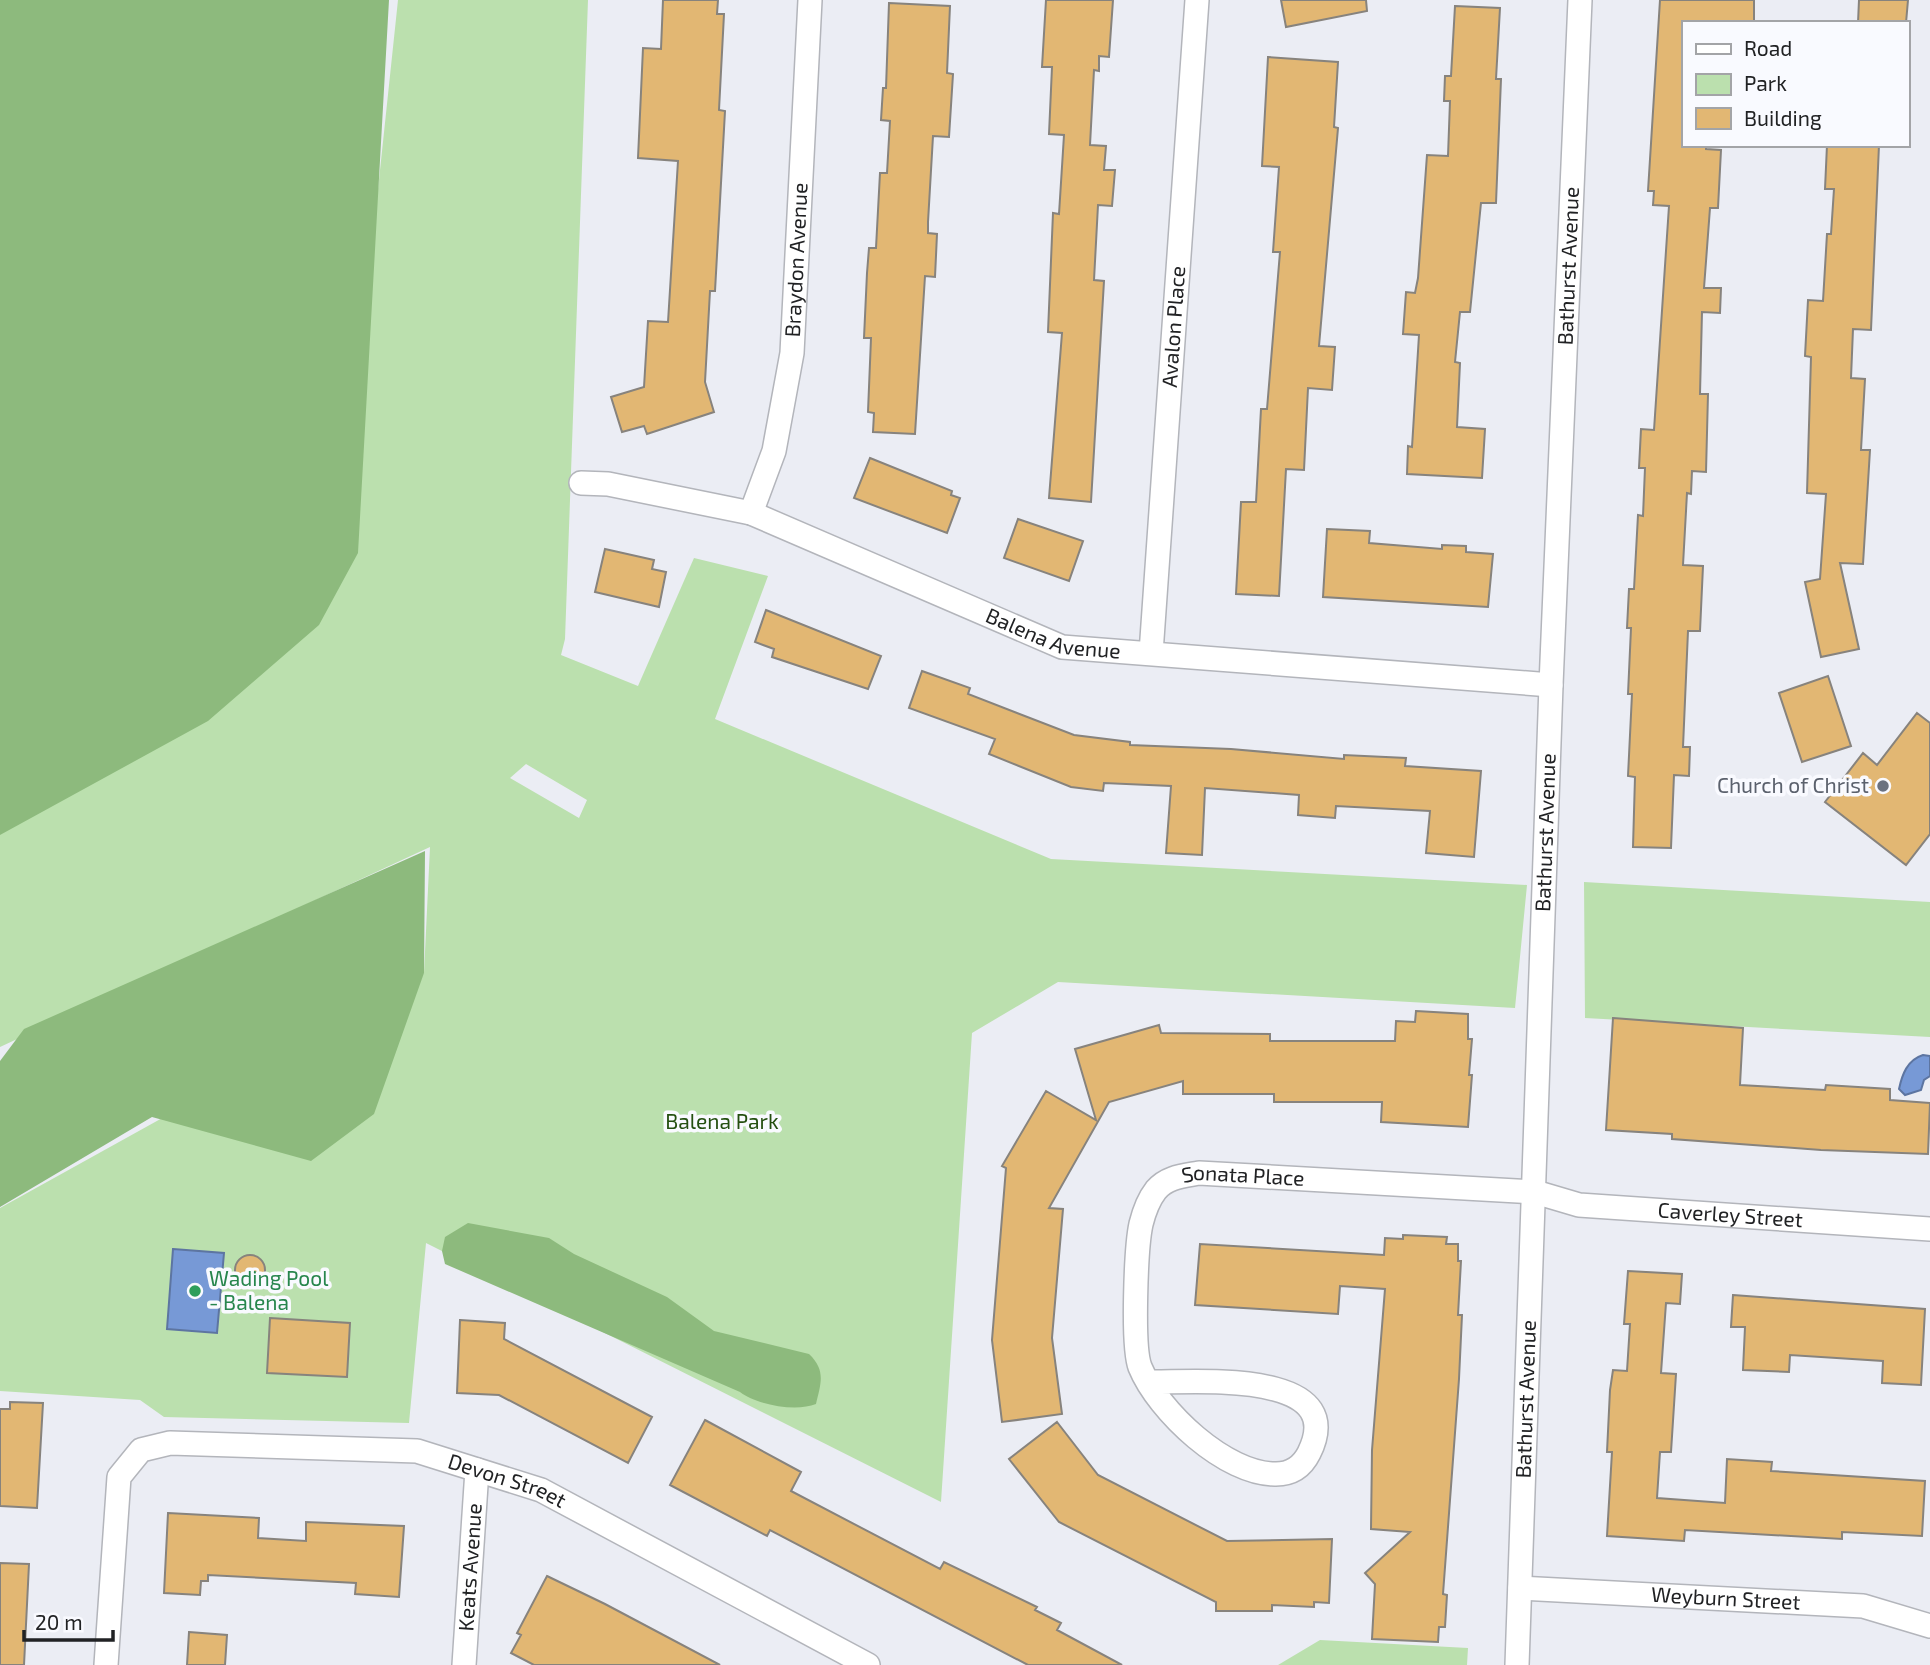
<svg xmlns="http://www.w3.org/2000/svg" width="1930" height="1665" font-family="'Exo 2',sans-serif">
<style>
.green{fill:#bbe0ae;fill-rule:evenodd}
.forest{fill:#8dba7d}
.water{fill:#7799d6;stroke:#5d75a1;stroke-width:2}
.building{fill:#e2b773;stroke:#87837d;stroke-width:2}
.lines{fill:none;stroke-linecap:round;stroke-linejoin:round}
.street-casing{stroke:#b3b5bb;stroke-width:26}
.street{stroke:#fff;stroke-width:23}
.worship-dot{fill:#6b7280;stroke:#f9faff;stroke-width:2.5}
.leisure-dot{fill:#2e9e5b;stroke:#f9faff;stroke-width:2.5}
.labels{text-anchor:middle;stroke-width:7;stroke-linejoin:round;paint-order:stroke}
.street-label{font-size:21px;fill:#212224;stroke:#f9faff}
.worship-label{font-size:21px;fill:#5b616d;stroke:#f9faff;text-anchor:end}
.park-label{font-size:21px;fill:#244f10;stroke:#f9faff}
.leisure-label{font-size:21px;fill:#27864d;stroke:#f9faff;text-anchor:start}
</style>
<rect width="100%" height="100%" fill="#ebedf4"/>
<path class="green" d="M 398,0 L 588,0 L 565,639 L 561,655 L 638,686 L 694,558 L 768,576 L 715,719 L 1051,859 L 1527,885 L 1515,1008 L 1058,982 L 972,1033 L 941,1502 L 426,1243 L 409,1423 L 164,1417 L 140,1400 L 0,1391 L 0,1208 L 424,973 L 430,847 L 0,1047 L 0,812 L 336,586 ZM 526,764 L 587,800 L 579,818 L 510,778 Z
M 1584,882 L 1930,902 L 1930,1037 L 1585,1018 Z
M 1320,1640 L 1468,1648 L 1467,1665 L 1278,1665 Z"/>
<path class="forest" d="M 0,0 L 389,0 L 358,553 L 319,625 L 208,721 L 0,835 Z
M 425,851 L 424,973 L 374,1114 L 311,1161 L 152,1117 L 0,1207 L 0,1061 L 24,1029 Z
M 468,1223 L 549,1238 L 574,1254 L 667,1297 L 714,1331 L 809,1354 C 826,1370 821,1383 816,1404 C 796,1412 757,1405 740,1392 L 445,1264 L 442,1251 L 445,1237 Z"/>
<path class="water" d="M 1923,1055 L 1930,1056 L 1930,1076 L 1924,1080 L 1921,1090 L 1905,1095 L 1899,1089 C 1902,1075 1907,1060 1923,1055 Z
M 173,1249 L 224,1253 L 217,1333 L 167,1329 Z"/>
<path class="building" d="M 663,0 L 718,0 L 717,14 L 724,14 L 719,110 L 725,111 L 715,291 L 710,291 L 705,382 L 714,412 L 647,434 L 644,426 L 622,432 L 611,397 L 644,387 L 648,321 L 668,322 L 678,161 L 638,158 L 643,48 L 661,49 Z
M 1046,0 L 1113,0 L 1109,57 L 1099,56 L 1099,71 L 1094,70 L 1090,145 L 1106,146 L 1104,170 L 1115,170 L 1112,206 L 1098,205 L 1094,280 L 1104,281 L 1091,502 L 1049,498 L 1062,333 L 1048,332 L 1053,213 L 1059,214 L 1064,135 L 1049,134 L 1052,67 L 1042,67 Z
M 1281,0 L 1366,0 L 1367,11 L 1286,27 Z
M 1660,0 L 1754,0 L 1754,23 L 1683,23 L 1683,145 L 1706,145 L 1706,149 L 1721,150 L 1718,208 L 1710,208 L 1704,288 L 1721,288 L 1720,313 L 1702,312 L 1700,394 L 1708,394 L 1706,472 L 1692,471 L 1691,494 L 1687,493 L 1683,565 L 1703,566 L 1700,631 L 1688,631 L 1683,747 L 1690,747 L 1689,776 L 1674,775 L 1671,848 L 1633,847 L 1635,777 L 1628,776 L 1632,694 L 1628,694 L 1631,628 L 1627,628 L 1629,589 L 1634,589 L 1638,515 L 1643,516 L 1645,468 L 1639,468 L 1641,429 L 1654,430 L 1669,206 L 1653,205 L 1654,191 L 1648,191 Z
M 1859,0 L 1908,0 L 1906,23 L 1858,23 Z
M 889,3 L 950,6 L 947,73 L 953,74 L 949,137 L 933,136 L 928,222 L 928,233 L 937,234 L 935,277 L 925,276 L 915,434 L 873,432 L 874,413 L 868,412 L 871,338 L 864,338 L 867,273 L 869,248 L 876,248 L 880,173 L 887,173 L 890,121 L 881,120 L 883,88 L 886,88 Z
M 1455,6 L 1500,8 L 1496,79 L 1501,79 L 1496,203 L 1481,203 L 1470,312 L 1460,312 L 1455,362 L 1460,363 L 1457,427 L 1485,429 L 1482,478 L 1407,474 L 1408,446 L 1412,447 L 1419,335 L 1403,334 L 1406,292 L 1415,293 L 1418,278 L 1427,155 L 1448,156 L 1450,101 L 1444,101 L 1445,76 L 1451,76 Z
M 1268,57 L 1338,62 L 1334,127 L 1338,128 L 1319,346 L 1335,347 L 1332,390 L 1308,388 L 1304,470 L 1286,469 L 1279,596 L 1236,594 L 1241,502 L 1256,502 L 1261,409 L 1267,409 L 1280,252 L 1273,252 L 1279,167 L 1262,166 Z
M 1827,145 L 1879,145 L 1871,330 L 1853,329 L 1851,378 L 1865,379 L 1861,450 L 1870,450 L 1863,564 L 1840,563 L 1859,649 L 1821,657 L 1805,582 L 1820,579 L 1826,494 L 1807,493 L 1811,357 L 1805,356 L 1808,300 L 1823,301 L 1827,234 L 1831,234 L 1834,189 L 1825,189 Z
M 870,458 L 952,491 L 951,495 L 960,498 L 947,533 L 854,498 Z
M 1018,519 L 1083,541 L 1069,581 L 1004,558 Z
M 1327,529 L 1370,531 L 1369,543 L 1442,549 L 1442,545 L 1466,546 L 1466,552 L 1493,554 L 1488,607 L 1323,597 Z
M 605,549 L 654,560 L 652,569 L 666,572 L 659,607 L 595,592 Z
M 766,610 L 881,656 L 868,689 L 772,657 L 774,649 L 755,642 Z
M 922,671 L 970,688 L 968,694 L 1074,735 L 1130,742 L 1130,745 L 1231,749 L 1344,759 L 1344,755 L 1406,758 L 1405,766 L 1481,771 L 1474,857 L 1426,853 L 1430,811 L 1336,806 L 1335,818 L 1298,815 L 1299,795 L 1205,788 L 1202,855 L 1166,853 L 1171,786 L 1104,783 L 1103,791 L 1071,787 L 989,754 L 995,739 L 909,708 Z
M 1828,676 L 1851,746 L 1802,762 L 1779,693 Z
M 1917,713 L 1930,723 L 1930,834 L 1906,865 L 1825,802 L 1863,753 L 1877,765 Z
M 1416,1011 L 1468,1014 L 1468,1039 L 1472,1039 L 1469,1075 L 1472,1075 L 1468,1127 L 1381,1122 L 1382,1102 L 1274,1102 L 1274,1094 L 1183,1094 L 1183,1081 L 1109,1102 L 1049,1208 L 1063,1209 L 1052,1338 L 1062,1414 L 1002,1422 L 992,1340 L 1006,1168 L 1002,1166 L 1046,1091 L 1096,1120 L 1075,1049 L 1159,1025 L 1161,1033 L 1270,1034 L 1270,1041 L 1395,1041 L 1396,1021 L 1415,1022 Z
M 1613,1018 L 1743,1028 L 1740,1085 L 1825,1090 L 1826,1085 L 1890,1089 L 1890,1100 L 1930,1103 L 1928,1154 L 1821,1150 L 1672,1139 L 1672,1134 L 1606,1130 Z
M 1403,1235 L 1447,1237 L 1446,1244 L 1458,1244 L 1458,1261 L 1461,1261 L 1458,1315 L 1462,1315 L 1459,1379 L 1443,1594 L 1447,1595 L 1445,1627 L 1439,1627 L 1438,1642 L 1372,1639 L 1375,1584 L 1365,1573 L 1410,1532 L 1371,1529 L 1372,1450 L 1385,1289 L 1340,1286 L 1338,1314 L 1195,1305 L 1200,1244 L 1384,1255 L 1385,1238 L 1403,1239 Z
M235 1270a15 15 0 1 1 30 0a15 15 0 1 1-30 0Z
M 1628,1271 L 1682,1274 L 1680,1304 L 1666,1303 L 1661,1373 L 1676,1374 L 1671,1452 L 1660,1452 L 1657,1498 L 1725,1503 L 1727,1459 L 1772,1462 L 1771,1471 L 1925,1481 L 1922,1536 L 1842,1532 L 1842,1539 L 1685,1530 L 1684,1541 L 1607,1536 L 1612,1452 L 1607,1452 L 1610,1390 L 1613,1370 L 1627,1371 L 1630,1324 L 1624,1324 Z
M 1733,1295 L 1925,1309 L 1921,1385 L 1882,1383 L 1883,1361 L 1790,1355 L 1789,1372 L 1743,1370 L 1745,1327 L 1731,1327 Z
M 270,1318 L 350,1323 L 347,1377 L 267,1373 Z
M 460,1320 L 505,1323 L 504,1339 L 652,1417 L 628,1463 L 499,1395 L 457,1393 Z
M 10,1402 L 43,1403 L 37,1508 L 0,1506 L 0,1409 L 10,1409 Z
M 705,1420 L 801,1472 L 791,1491 L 940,1569 L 944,1562 L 1037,1607 L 1035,1610 L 1061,1623 L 1057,1630 L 1122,1665 L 1028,1665 L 770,1530 L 767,1536 L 670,1485 Z
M 1057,1422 L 1098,1475 L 1227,1541 L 1332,1539 L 1329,1603 L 1314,1602 L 1314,1607 L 1272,1605 L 1272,1611 L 1216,1611 L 1216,1602 L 1059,1522 L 1009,1459 Z
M 168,1513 L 259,1518 L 258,1538 L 306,1541 L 306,1522 L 404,1526 L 399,1597 L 355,1594 L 356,1583 L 208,1575 L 208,1581 L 201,1581 L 200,1595 L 164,1593 Z
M 0,1563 L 29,1564 L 24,1665 L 0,1665 Z
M 547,1576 L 605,1604 L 720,1665 L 534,1665 L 511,1653 L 521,1635 L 517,1633 Z
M 189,1632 L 227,1635 L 225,1665 L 187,1665 Z"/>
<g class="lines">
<g class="street-casing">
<g id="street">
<path id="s1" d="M 581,483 L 608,484 L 751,513 L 1062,647 L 1551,685"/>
<path id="s2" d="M 751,513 L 774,451 L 792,353 L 810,0"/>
<path id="s3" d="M 1151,653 L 1197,0"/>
<path id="s4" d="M 1150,1382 C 1192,1383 1351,1368 1309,1453 C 1302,1467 1291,1474 1276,1474 C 1226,1475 1158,1411 1140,1367 C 1132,1346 1136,1247 1141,1224 C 1144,1212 1149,1199 1156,1190 C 1167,1177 1183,1176 1199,1173 L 1535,1192 L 1579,1205 L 1930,1229"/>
<path id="s5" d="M 1520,1588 L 1863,1606 L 1930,1626"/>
<path id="s6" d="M 106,1665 L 119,1477 L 141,1450 L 170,1443 L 417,1451 L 541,1490 L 868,1665"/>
<path id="s7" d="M 464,1665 L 477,1470"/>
<path id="s8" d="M 1517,1665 L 1551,685 L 1580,0"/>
</g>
</g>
<use href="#street" class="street"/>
</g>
<circle class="worship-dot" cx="1883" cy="786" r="7"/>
<circle class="leisure-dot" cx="195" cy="1291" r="7"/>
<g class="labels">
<g class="street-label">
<text dy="7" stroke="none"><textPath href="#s2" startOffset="259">Braydon Avenue</textPath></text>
<text dy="7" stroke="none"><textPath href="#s8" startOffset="1400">Bathurst Avenue</textPath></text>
<text dy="7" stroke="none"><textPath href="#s3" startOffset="327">Avalon Place</textPath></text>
<text dy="7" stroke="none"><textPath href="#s1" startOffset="500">Balena Avenue</textPath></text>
<text dy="7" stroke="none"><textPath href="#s8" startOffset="833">Bathurst Avenue</textPath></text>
<text dy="7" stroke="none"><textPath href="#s4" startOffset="707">Sonata Place</textPath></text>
<text dy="7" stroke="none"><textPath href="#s4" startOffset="1197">Caverley Street</textPath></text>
<text dy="7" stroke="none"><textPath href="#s8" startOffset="266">Bathurst Avenue</textPath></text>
<text dy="7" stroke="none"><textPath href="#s6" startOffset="595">Devon Street</textPath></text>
<text dy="7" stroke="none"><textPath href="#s7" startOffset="98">Keats Avenue</textPath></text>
<text dy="7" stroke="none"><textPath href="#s5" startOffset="206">Weyburn Street</textPath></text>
</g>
<g class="worship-label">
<text x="1869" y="793">Church of Christ</text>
</g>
<g class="park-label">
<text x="722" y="1129">Balena Park</text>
</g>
<g class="leisure-label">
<text x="209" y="1286">Wading Pool<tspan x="209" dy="24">- Balena</tspan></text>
</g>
</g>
<rect x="1682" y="21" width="228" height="126" fill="#f9faff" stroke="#a3a4a7" stroke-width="2"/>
<rect x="1696" y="44" width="35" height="10" fill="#ffffff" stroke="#a3a4a7" stroke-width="2"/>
<text x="1744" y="56" font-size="21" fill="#212224">Road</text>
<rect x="1696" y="74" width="35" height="21" fill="#bbe0ae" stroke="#a3a4a7" stroke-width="2"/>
<text x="1744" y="91" font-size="21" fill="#212224">Park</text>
<rect x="1696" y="108" width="35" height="21" fill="#e2b773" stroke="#a3a4a7" stroke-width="2"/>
<text x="1744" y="126" font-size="21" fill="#212224">Building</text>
<path d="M24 1630v10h89v-10" fill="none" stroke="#212224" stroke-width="3.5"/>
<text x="35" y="1630" font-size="21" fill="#212224" stroke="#f9faff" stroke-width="5" paint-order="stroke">20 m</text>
</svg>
